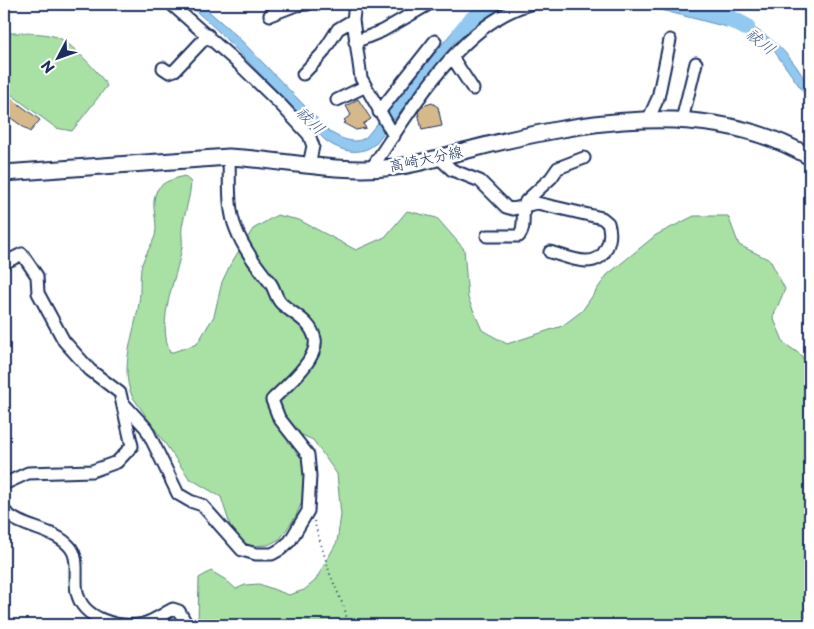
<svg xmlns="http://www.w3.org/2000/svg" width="814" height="629" font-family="'Playpen Sans','Klee One',sans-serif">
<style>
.green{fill:#a9e0a4;stroke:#628881}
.water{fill:#92c9f1;stroke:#628bb6}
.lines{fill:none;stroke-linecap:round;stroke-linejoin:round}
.river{stroke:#92c9f1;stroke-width:18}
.building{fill:#d6b98a;stroke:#1b2f5e}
.street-casing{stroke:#1b2f5e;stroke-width:15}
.secondary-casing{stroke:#1b2f5e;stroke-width:19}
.path{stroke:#1b2f5e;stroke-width:2;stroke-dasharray:1 4;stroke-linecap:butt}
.street{stroke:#fff;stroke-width:11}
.secondary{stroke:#fff;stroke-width:15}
.labels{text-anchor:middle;stroke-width:5;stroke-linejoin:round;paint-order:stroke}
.street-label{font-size:15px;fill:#1b2f5e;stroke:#fff}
.water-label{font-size:16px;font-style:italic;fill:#3f5d8a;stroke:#fff}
</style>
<rect width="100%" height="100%" fill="#fff"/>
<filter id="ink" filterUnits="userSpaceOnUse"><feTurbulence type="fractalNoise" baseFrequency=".02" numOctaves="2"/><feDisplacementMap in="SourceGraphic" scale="10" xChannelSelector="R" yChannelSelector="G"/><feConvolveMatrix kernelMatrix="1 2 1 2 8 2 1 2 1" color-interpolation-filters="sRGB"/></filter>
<g filter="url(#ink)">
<path class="green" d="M 5,33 C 22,33 40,32 57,37 C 69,41 101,74 107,86 L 72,131 L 56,128 L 4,89 Z
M 184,176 L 191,182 C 190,198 185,212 182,227 C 181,234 183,240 182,247 C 176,282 156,318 170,353 L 197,344 L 214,316 L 222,282 L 230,265 L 253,229 L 277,215 L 299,220 L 356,250 L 385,237 L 407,211 L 437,218 L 464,249 L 468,298 L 482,330 L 507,344 L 562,326 L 582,311 L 607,275 L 656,235 L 694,216 L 728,216 L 739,245 L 770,260 L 785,289 L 773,317 L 784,343 L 801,355 L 810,371 L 810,625 L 198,625 L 199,578 L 211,571 L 226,580 L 236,589 L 245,585 L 259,584 L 289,595 L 304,590 L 315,581 L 337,542 L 341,515 L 337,474 L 313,440 L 302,435 L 306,480 L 303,499 L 296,516 L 280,539 L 268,545 L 251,546 L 240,540 L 230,525 L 221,497 L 189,478 L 132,396 C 119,366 135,333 139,302 C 141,290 139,276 142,264 C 145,254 152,245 155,236 C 159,220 149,206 157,190 C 163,181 174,179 184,176 Z"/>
<path class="water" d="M 188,4 L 201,4 L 205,8 L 236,35 L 329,131 C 340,139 357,146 367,136 L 467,14 L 469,16 L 482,4 L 500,4 L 485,8 L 461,34 L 375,144 C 359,157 341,151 326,141 L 216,29 Z
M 638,4 C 698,4 759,14 796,66 C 804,78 810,86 810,101 L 772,48 L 750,33 Z"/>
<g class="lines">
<path class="river" d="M 696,4 L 708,7 L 746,27
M 461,33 L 471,21 L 494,4"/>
</g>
<path class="building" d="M 4,93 L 40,120 L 30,132 L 11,118 L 4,127 Z
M 358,99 L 371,119 L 363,124 L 366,128 L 356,130 L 343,123 L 346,122 L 344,120 L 351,115 L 346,106 Z
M 432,103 L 438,107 L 442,126 L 422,130 L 418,112 L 423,106 Z"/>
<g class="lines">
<g class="street-casing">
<path id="street" d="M 171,4 L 240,65 L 281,105 L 309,135 L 313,146 L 309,165
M 355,4 L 353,20 L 361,78 L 394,136
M 270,15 L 296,5 L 308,4
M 355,42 L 382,31 L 429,4
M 452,57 L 473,89
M 163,68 L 169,72 L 175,70 L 208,35
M 303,74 L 322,54 L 338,29 L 353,20
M 337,100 L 364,87
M 379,112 L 435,41
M 648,120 L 658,98 L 670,40
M 682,120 L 696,63
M 439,158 L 452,170 L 480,181 L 506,207 L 513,209 L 537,203 L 602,218 L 608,223 C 611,232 610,241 606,249 C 596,271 568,257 550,252
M 371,169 C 410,112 460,23 530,4
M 487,236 L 519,236 C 527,226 520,212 526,201 L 551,178 L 558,168 L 584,158
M 4,263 L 22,254 L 37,276 L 38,293 L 64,341 L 90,370 L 120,393 L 132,446 L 117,462 L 92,471 L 28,473 L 4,484
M 124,404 L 146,428 L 178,494 L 190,501 L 202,505 L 242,550 L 256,554 L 272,554 L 281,549 L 290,541 L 308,511 L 310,476 L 308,455 L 279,418 L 272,400 C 285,387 319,359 315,339 C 311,321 294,315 282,304 C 276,299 275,290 271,284 C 258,267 244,250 236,229 C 227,208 230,180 229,157
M 4,511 C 21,529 54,528 70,547 C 80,558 74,579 77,592 C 82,619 119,629 143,624 C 154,621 163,614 173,609 L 179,611 L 187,625"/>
</g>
<g class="secondary-casing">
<path id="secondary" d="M 4,173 L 229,157 C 285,160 339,174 395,167 C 421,164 446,155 472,149 C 581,121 708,97 810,157"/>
</g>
<path class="path" d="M 314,521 L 330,574 L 345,610 L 348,625"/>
<use href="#street" class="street"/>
<use href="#secondary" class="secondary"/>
</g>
</g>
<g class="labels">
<g class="street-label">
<text transform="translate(426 159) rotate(-12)" y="5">高崎大分線</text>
</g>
<g class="water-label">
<text transform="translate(761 41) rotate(39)" y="6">祓川</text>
<text transform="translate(311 120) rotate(44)" y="6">祓川</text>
</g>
</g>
<rect width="814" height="629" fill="none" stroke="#fff" stroke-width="20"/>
<rect x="10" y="10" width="794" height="609" fill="none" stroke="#1b2f5e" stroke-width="2" filter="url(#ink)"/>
<g transform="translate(58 58) rotate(229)" stroke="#ffffff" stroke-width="4" paint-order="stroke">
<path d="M0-4L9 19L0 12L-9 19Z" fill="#1b2f5e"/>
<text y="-8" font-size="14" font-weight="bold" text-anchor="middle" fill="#1b2f5e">N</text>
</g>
</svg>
